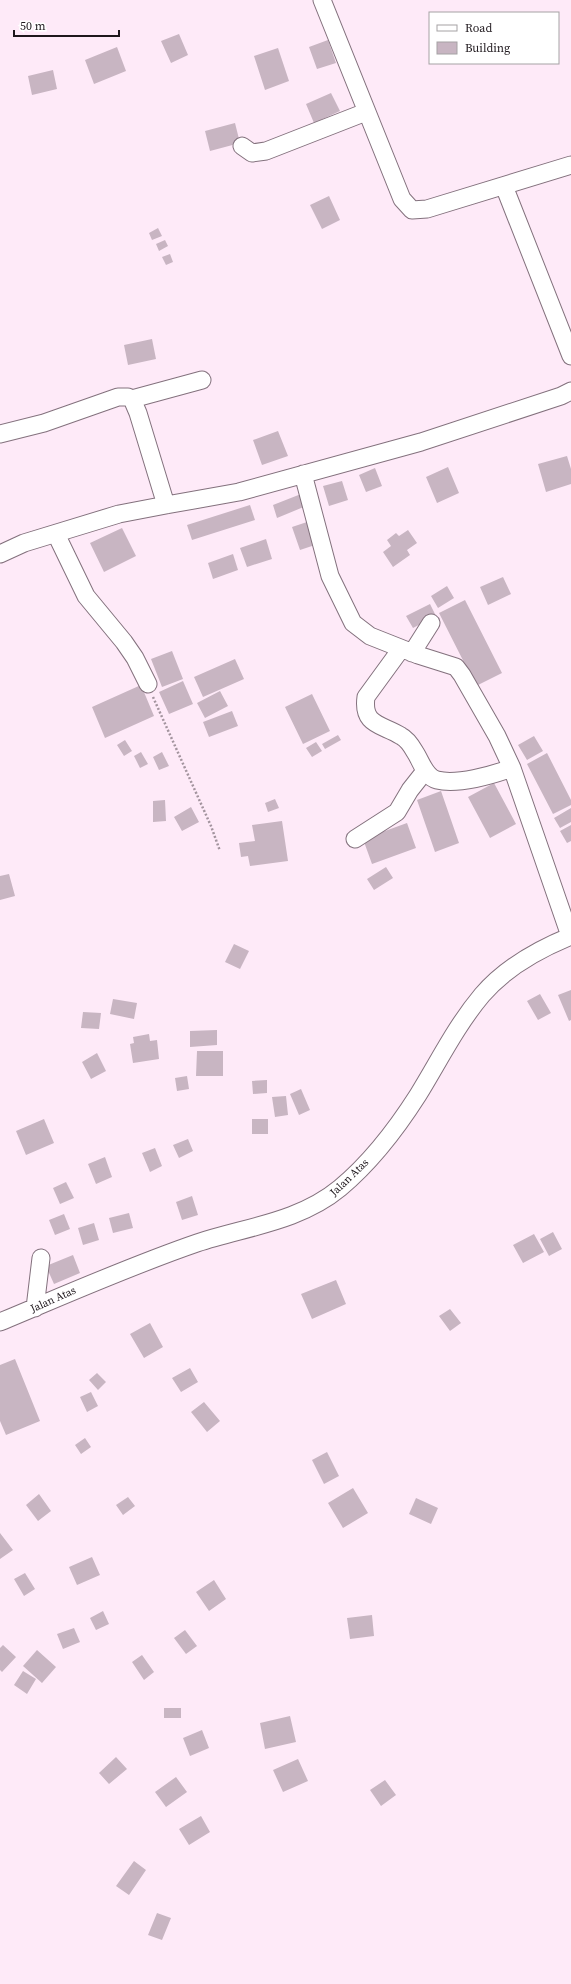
<svg xmlns="http://www.w3.org/2000/svg" width="571" height="1984" font-family="'Source Serif 4',serif">
<style>
.building{fill:#c8b5c2}
.lines{fill:none;stroke-linecap:round;stroke-linejoin:round}
.minor-casing{stroke:#83717d;stroke-width:19}
.path{stroke:#a3949e;stroke-width:2.5;stroke-dasharray:2 2;stroke-linecap:butt}
.minor{stroke:#fff;stroke-width:17}
.labels{text-anchor:middle;stroke-width:4;stroke-linejoin:round;paint-order:stroke}
.street-label{font-size:11px;fill:#1e171c;stroke:#fff}
</style>
<rect width="100%" height="100%" fill="#feeaf8"/>
<path class="building" d="M 179,34 L 188,55 L 171,63 L 161,41 Z
M 328,40 L 336,63 L 317,69 L 309,47 Z
M 117,47 L 126,71 L 94,84 L 85,60 Z
M 278,48 L 289,81 L 265,90 L 254,56 Z
M 53,70 L 57,89 L 32,95 L 28,76 Z
M 331,93 L 340,111 L 314,123 L 306,104 Z
M 235,123 L 240,143 L 210,151 L 205,131 Z
M 329,196 L 340,220 L 322,229 L 310,205 Z
M 158,228 L 162,236 L 152,240 L 149,233 Z
M 165,240 L 168,246 L 159,251 L 156,244 Z
M 170,254 L 173,262 L 166,265 L 162,257 Z
M 152,339 L 156,359 L 128,365 L 124,345 Z
M 278,431 L 288,456 L 262,465 L 253,440 Z
M 567,456 L 571,469 L 571,484 L 546,492 L 538,464 Z
M 448,467 L 459,493 L 437,503 L 426,477 Z
M 375,468 L 382,486 L 366,492 L 359,475 Z
M 342,481 L 348,500 L 329,506 L 323,486 Z
M 301,494 L 306,506 L 277,518 L 273,505 Z
M 250,505 L 255,520 L 192,540 L 187,525 Z
M 310,521 L 318,544 L 300,550 L 292,527 Z
M 122,528 L 136,556 L 104,572 L 90,543 Z
M 408,530 L 417,543 L 407,550 L 410,555 L 393,567 L 383,552 L 391,546 L 387,540 L 396,533 L 399,536 Z
M 266,539 L 272,559 L 247,567 L 240,548 Z
M 233,554 L 238,570 L 213,579 L 208,563 Z
M 503,577 L 511,594 L 488,605 L 480,587 Z
M 447,586 L 454,598 L 438,608 L 431,596 Z
M 465,600 L 502,673 L 476,686 L 439,613 Z
M 430,604 L 436,616 L 413,628 L 406,616 Z
M 172,651 L 183,679 L 162,687 L 151,659 Z
M 235,659 L 244,679 L 203,697 L 194,677 Z
M 183,681 L 193,704 L 169,714 L 159,692 Z
M 141,685 L 154,716 L 105,738 L 92,707 Z
M 220,691 L 228,706 L 205,718 L 197,703 Z
M 312,694 L 330,731 L 303,744 L 285,707 Z
M 232,711 L 238,726 L 209,737 L 203,722 Z
M 338,735 L 341,740 L 325,749 L 322,744 Z
M 534,736 L 543,751 L 527,760 L 518,745 Z
M 125,740 L 132,751 L 124,756 L 117,745 Z
M 316,742 L 322,751 L 312,757 L 306,748 Z
M 141,752 L 148,764 L 140,768 L 134,756 Z
M 162,752 L 169,766 L 159,770 L 153,757 Z
M 547,753 L 571,800 L 571,805 L 553,814 L 527,764 Z
M 494,783 L 516,824 L 490,838 L 468,797 Z
M 441,791 L 459,843 L 435,852 L 417,800 Z
M 275,799 L 279,808 L 268,812 L 265,803 Z
M 165,800 L 166,821 L 153,822 L 153,801 Z
M 191,807 L 199,822 L 182,831 L 174,817 Z
M 571,808 L 571,822 L 560,828 L 554,818 Z
M 282,821 L 288,861 L 250,866 L 248,856 L 241,857 L 239,843 L 255,841 L 252,825 Z
M 407,823 L 416,848 L 372,864 L 363,839 Z
M 571,825 L 571,841 L 567,843 L 560,831 Z
M 386,867 L 393,878 L 374,890 L 367,879 Z
M 9,874 L 15,896 L 0,900 L 0,876 Z
M 234,944 L 249,951 L 240,969 L 225,962 Z
M 571,990 L 571,1020 L 569,1021 L 558,995 Z
M 540,994 L 551,1013 L 538,1020 L 527,1001 Z
M 113,999 L 137,1003 L 134,1019 L 110,1014 Z
M 83,1012 L 101,1013 L 99,1029 L 81,1028 Z
M 217,1030 L 217,1045 L 190,1047 L 190,1031 Z
M 149,1034 L 150,1041 L 157,1040 L 159,1059 L 133,1063 L 130,1044 L 134,1043 L 133,1037 Z
M 197,1051 L 223,1051 L 223,1076 L 196,1076 Z
M 97,1053 L 106,1071 L 91,1079 L 82,1062 Z
M 187,1076 L 189,1089 L 177,1091 L 175,1078 Z
M 267,1080 L 267,1093 L 253,1094 L 252,1081 Z
M 301,1089 L 310,1110 L 299,1115 L 290,1094 Z
M 286,1096 L 288,1115 L 275,1117 L 272,1097 Z
M 44,1119 L 54,1143 L 26,1155 L 16,1131 Z
M 252,1119 L 268,1119 L 268,1134 L 252,1134 Z
M 188,1139 L 193,1151 L 179,1158 L 173,1145 Z
M 155,1148 L 162,1166 L 150,1172 L 142,1153 Z
M 105,1157 L 112,1177 L 96,1184 L 88,1164 Z
M 66,1182 L 74,1198 L 60,1204 L 53,1188 Z
M 192,1196 L 198,1215 L 182,1220 L 176,1202 Z
M 129,1213 L 133,1228 L 113,1233 L 109,1218 Z
M 64,1214 L 70,1229 L 55,1235 L 49,1220 Z
M 94,1223 L 99,1240 L 83,1245 L 78,1228 Z
M 553,1232 L 562,1249 L 549,1256 L 540,1239 Z
M 534,1234 L 544,1252 L 523,1263 L 513,1245 Z
M 73,1255 L 80,1273 L 54,1284 L 46,1266 Z
M 336,1280 L 346,1304 L 312,1319 L 301,1294 Z
M 450,1309 L 461,1323 L 450,1331 L 439,1316 Z
M 150,1323 L 163,1347 L 144,1358 L 130,1334 Z
M 15,1359 L 40,1421 L 6,1435 L 0,1421 L 0,1365 Z
M 190,1368 L 198,1382 L 181,1392 L 172,1378 Z
M 97,1373 L 106,1382 L 98,1390 L 89,1380 Z
M 91,1392 L 98,1406 L 87,1412 L 80,1397 Z
M 204,1402 L 220,1421 L 207,1432 L 191,1412 Z
M 85,1438 L 91,1447 L 81,1454 L 75,1445 Z
M 327,1452 L 339,1476 L 324,1484 L 312,1460 Z
M 353,1488 L 368,1513 L 343,1528 L 328,1503 Z
M 39,1494 L 51,1511 L 38,1521 L 26,1505 Z
M 128,1497 L 135,1506 L 123,1515 L 116,1505 Z
M 416,1498 L 438,1508 L 431,1524 L 409,1514 Z
M 0,1533 L 13,1550 L 0,1559 Z
M 92,1557 L 100,1575 L 77,1585 L 69,1567 Z
M 25,1573 L 35,1589 L 24,1596 L 14,1579 Z
M 214,1580 L 226,1599 L 209,1611 L 196,1592 Z
M 103,1611 L 109,1624 L 96,1630 L 90,1618 Z
M 372,1615 L 374,1636 L 350,1639 L 347,1618 Z
M 74,1628 L 80,1642 L 63,1649 L 57,1634 Z
M 185,1630 L 197,1646 L 186,1654 L 174,1638 Z
M 3,1645 L 16,1657 L 2,1672 L 0,1670 L 0,1648 Z
M 37,1650 L 56,1667 L 42,1683 L 23,1666 Z
M 142,1655 L 154,1672 L 144,1680 L 132,1662 Z
M 23,1671 L 36,1679 L 27,1694 L 14,1685 Z
M 164,1708 L 181,1708 L 181,1718 L 164,1718 Z
M 290,1716 L 296,1742 L 265,1749 L 260,1723 Z
M 202,1730 L 209,1748 L 190,1756 L 183,1738 Z
M 116,1757 L 127,1769 L 109,1784 L 99,1773 Z
M 298,1759 L 308,1781 L 283,1792 L 273,1770 Z
M 176,1777 L 187,1792 L 166,1807 L 155,1792 Z
M 385,1780 L 396,1795 L 381,1806 L 370,1790 Z
M 201,1816 L 210,1832 L 189,1845 L 179,1829 Z
M 134,1861 L 146,1870 L 129,1895 L 116,1886 Z
M 157,1913 L 171,1918 L 162,1940 L 148,1935 Z"/>
<g class="lines">
<g class="minor-casing">
<path id="minor" d="M 322,0 L 402,199 L 412,210 L 427,209 L 571,165
M 242,146 L 252,153 L 266,151 L 366,112
M 504,186 L 571,356
M 132,399 L 202,380
M 0,434 L 44,423 L 118,397 L 128,397 L 132,399 L 138,413 L 166,505 L 119,514 L 24,543 L 0,554
M 303,474 L 330,576 L 353,623 L 370,636 L 418,655 L 456,667 L 462,675 L 497,736 L 512,768 L 570,936
M 166,505 L 239,492 L 421,442 L 561,396 L 571,391
M 56,534 L 86,596 L 124,642 L 135,658 L 148,684
M 401,649 L 366,697 C 362,726 382,724 401,736 C 407,739 411,745 415,752 C 421,761 425,777 437,780 C 457,785 492,775 512,768
M 412,653 L 431,623
M 355,839 L 397,812 L 410,790 L 425,771
M 35,1308 L 41,1258
M 0,1322 C 65,1295 130,1266 197,1243 C 245,1227 299,1222 340,1188 C 370,1163 397,1128 418,1095 C 439,1061 456,1026 482,995 C 505,968 539,949 571,936"/>
</g>
<path class="path" d="M 153,697 L 211,826 L 220,851"/>
<use href="#minor" class="minor"/>
</g>
<g class="labels">
<g class="street-label">
<text transform="translate(349 1177) rotate(-44)" y="4">Jalan Atas</text>
<text transform="translate(53 1299) rotate(-24)" y="4">Jalan Atas</text>
</g>
</g>
<rect x="429" y="12" width="130" height="52" fill="#ffffff" stroke="#a5a2a4"/>
<rect x="437" y="25" width="20" height="6" fill="#ffffff" stroke="#a5a2a4"/>
<text x="465" y="32" font-size="12" fill="#1e171c">Road</text>
<rect x="437" y="42" width="20" height="12" fill="#c8b5c2" stroke="#a5a2a4"/>
<text x="465" y="52" font-size="12" fill="#1e171c">Building</text>
<path d="M14 30v6h105v-6" fill="none" stroke="#1e171c" stroke-width="2"/>
<text x="20" y="30" font-size="12" fill="#1e171c" stroke="#ffffff" stroke-width="3" paint-order="stroke">50 m</text>
</svg>
